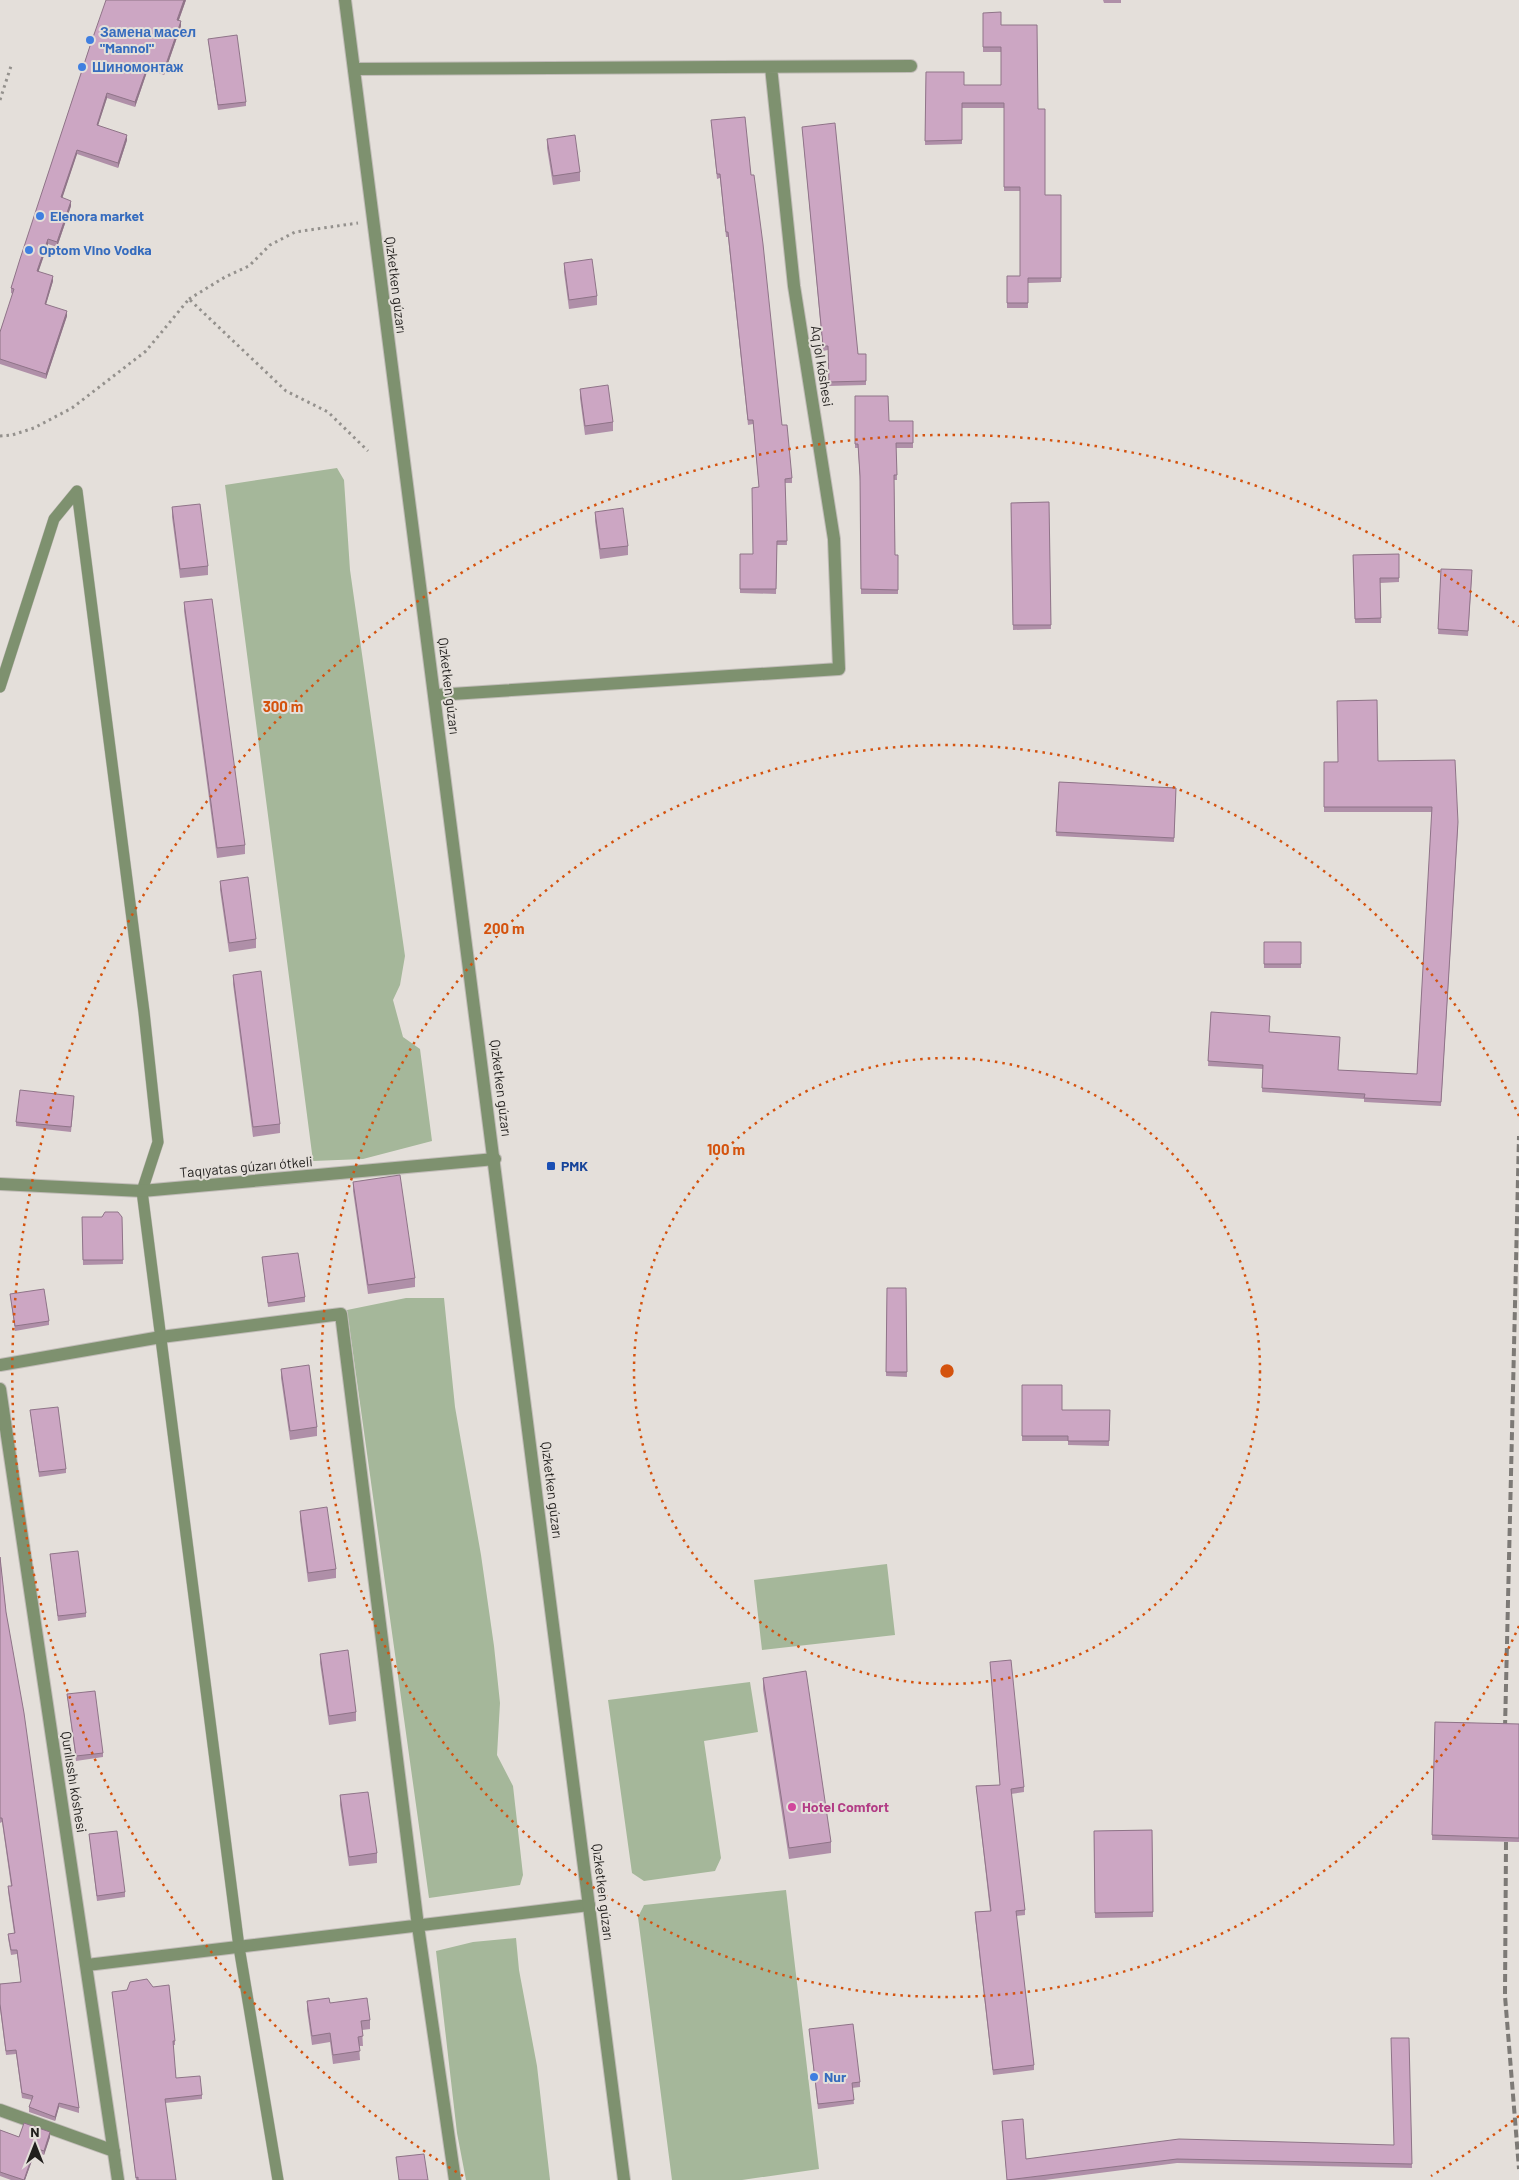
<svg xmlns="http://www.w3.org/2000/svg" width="1519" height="2180" font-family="Barlow,sans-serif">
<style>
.green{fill:#a5b79a}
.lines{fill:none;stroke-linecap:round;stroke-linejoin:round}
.service-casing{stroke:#c1bcb8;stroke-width:12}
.minor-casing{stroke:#c1bcb8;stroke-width:14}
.tertiary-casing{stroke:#c1bcb8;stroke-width:14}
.path{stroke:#94918d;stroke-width:3;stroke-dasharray:2.5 4;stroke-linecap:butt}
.service{stroke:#7e916f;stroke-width:11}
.minor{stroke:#7e916f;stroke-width:12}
.tertiary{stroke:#7e916f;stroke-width:12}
.rail{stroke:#7d7a76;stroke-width:4;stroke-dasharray:8 4;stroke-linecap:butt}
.wall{fill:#af8fa8}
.shaded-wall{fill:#8f7488}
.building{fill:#cca6c3;stroke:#8f7488}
.ring{fill:none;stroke:#d4530e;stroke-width:2.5;stroke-dasharray:2.5 5}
.shop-dot{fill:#3f7fe0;stroke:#e4dfda;stroke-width:2}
.transit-dot{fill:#1a4fb4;stroke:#e4dfda;stroke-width:2}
.hotel-dot{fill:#d1479c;stroke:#e4dfda;stroke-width:2}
.labels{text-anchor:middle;stroke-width:4;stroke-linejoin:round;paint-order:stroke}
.shop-label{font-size:14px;font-weight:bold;fill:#366cbe;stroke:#e4dfda;text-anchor:start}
.street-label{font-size:14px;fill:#211f1d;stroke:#e4dfda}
.transit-label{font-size:14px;font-weight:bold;fill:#164399;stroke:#e4dfda;text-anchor:start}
.hotel-label{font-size:14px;font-weight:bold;fill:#b23c85;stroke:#e4dfda;text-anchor:start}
.centre{fill:#d4530e;stroke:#e4dfda;stroke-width:2.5}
.ring-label{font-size:15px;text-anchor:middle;font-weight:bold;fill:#d4530e;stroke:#e4dfda;stroke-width:4;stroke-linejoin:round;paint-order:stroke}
</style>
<rect width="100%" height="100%" fill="#e4dfda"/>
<path class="green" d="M 337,468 L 344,480 L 350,570 L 405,956 L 400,985 L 393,1000 L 403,1037 L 420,1049 L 432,1141 L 363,1159 L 313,1161 L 225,485 Z
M 406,1298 L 444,1298 L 455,1407 L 481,1555 L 494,1646 L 500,1703 L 497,1755 L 513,1786 L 523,1875 L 520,1885 L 429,1898 L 347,1310 Z
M 887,1564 L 895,1635 L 762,1650 L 754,1580 Z
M 750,1682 L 758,1732 L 704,1741 L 721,1858 L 715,1871 L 644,1881 L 632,1873 L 608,1700 Z
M 786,1890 L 819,2169 L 742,2180 L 672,2180 L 638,1917 L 644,1905 Z
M 516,1938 L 519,1970 L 537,2066 L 550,2180 L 466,2180 L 457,2133 L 436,1951 L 473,1942 Z"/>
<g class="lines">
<g class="service-casing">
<path id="service" d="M 77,491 L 144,1012 L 158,1142 L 142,1191 L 239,1947 L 278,2180
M 0,687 L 54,519 L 77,491"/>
</g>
<g class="minor-casing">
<path id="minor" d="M 354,69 L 911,66
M 436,695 L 839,669 L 834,539 L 794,286 L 771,67
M 0,1184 L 142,1191 L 495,1159
M 0,1365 L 161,1337 L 341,1314 L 418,1926 L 455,2180
M 0,1389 L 118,2180
M 87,1965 L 589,1905
M 0,2110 L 114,2151"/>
</g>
<g class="tertiary-casing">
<path id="tertiary" d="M 345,0 L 624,2180"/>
</g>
<path class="path" d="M 0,100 L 12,63
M 189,299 L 225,277 L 249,266 L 270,245 L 295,232 L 358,223
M 0,436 L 12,435 L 34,428 L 72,408 L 146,351 L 189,299 L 286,391 L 328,412 L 368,451"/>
<use href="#service" class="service"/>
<use href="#minor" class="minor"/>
<use href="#tertiary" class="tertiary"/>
<path class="rail" d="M 1505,1728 L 1519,1136
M 1506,1842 L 1505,1996 L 1519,2169"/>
</g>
<path class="wall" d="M 186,0 L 179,20 L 181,26 L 164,75 L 148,69 L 135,107 L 107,98 L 98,125 L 127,140 L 118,168 L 77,154 L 62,198 L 71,206 L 57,247 L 48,244 L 38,272 L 53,281 L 46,304 L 67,316 L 46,379 L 0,364 L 0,332 L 13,294 L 11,293 L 11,288 L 90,46 Z
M 1103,0 L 1121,0 L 1121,3 L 1104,3 Z
M 983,13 L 1001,25 L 1038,109 L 1045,195 L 1061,195 L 1061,282 L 1028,283 L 1028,308 L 1007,308 L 1007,276 L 1020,276 L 1020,191 L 1004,191 L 1004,108 L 962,108 L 962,144 L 925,145 L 926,72 L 964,85 L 1001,85 L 1001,52 L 983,52 Z
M 208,39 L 246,102 L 246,106 L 218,110 Z
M 711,120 L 782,425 L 792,478 L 792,483 L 785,483 L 787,545 L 777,545 L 776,594 L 740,593 L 740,554 L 753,554 L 759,487 L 753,424 L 748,425 L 728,237 L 726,237 L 720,178 L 717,179 Z
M 802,127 L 858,354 L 866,354 L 866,385 L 829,386 L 828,350 L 823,351 Z
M 547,139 L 580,172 L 580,181 L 553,185 L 547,148 Z
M 564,263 L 597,296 L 597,305 L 569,309 L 564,272 Z
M 580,389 L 613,422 L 613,431 L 585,435 L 580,398 Z
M 855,396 L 889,421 L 913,421 L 913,448 L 896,448 L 897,480 L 894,480 L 895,555 L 898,555 L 898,594 L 861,594 L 860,481 L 858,448 L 855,448 Z
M 1049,502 L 1051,629 L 1013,630 L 1011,503 Z
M 172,507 L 208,566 L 208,575 L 180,578 L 172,517 Z
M 595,512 L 628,546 L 628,555 L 600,559 L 595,521 Z
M 1399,554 L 1399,582 L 1380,583 L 1381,623 L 1355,623 L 1353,555 Z
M 1441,569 L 1472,575 L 1468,636 L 1438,634 Z
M 184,602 L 245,845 L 245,854 L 217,858 L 184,611 Z
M 1378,761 L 1458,826 L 1441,1106 L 1364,1102 L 1364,1099 L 1262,1092 L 1263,1069 L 1208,1066 L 1211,1012 L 1269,1033 L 1338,1070 L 1417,1074 L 1432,812 L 1324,812 L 1324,762 Z
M 1059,782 L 1176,788 L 1174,842 L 1056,836 Z
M 220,881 L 256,939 L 256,948 L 229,952 L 220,890 Z
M 1264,942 L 1301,942 L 1301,968 L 1264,968 Z
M 233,975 L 280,1124 L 280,1133 L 253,1137 L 233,984 Z
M 74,1101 L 71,1132 L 16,1126 L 16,1122 Z
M 353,1182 L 415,1278 L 415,1287 L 368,1294 L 353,1191 Z
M 82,1217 L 122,1217 L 123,1264 L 83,1265 Z
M 262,1257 L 305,1297 L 305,1302 L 268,1307 Z
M 887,1288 L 906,1288 L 907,1377 L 886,1376 Z
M 10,1294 L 49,1321 L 49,1325 L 15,1331 Z
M 281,1369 L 317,1427 L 317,1436 L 290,1440 L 281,1378 Z
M 1022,1385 L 1062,1410 L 1110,1410 L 1109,1446 L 1068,1445 L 1068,1441 L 1022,1441 Z
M 30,1410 L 66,1469 L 66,1473 L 39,1477 Z
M 300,1511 L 336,1569 L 336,1578 L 308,1582 L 300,1520 Z
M 50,1554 L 86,1613 L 86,1617 L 58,1621 Z
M 0,1557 L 6,1612 L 79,2108 L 79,2113 L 59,2107 L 55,2121 L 29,2112 L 29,2107 L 32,2100 L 22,2098 L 16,2054 L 6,2055 L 0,2009 L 0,1984 L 21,1982 L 17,1954 L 11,1955 L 8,1938 L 8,1934 L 14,1933 L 8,1891 L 8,1886 L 11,1886 L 2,1822 L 0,1823 Z
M 320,1654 L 356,1712 L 356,1721 L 329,1725 L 320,1663 Z
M 990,1662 L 1024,1787 L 1024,1792 L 1011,1794 L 1025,1910 L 1025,1915 L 1016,1916 L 1034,2065 L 1034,2070 L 993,2075 L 975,1917 L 975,1912 L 990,1911 L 976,1786 L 1000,1785 Z
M 763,1678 L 831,1842 L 831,1853 L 789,1859 L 763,1689 Z
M 67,1694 L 103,1753 L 103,1757 L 76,1761 Z
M 1435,1722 L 1519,1724 L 1519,1842 L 1432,1840 Z
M 340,1795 L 377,1853 L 377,1863 L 349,1866 L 340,1805 Z
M 1152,1830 L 1153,1917 L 1095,1918 L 1094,1831 Z
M 89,1834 L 125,1892 L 125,1897 L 97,1901 Z
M 112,1992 L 175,2041 L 175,2045 L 173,2045 L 176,2078 L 202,2095 L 202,2099 L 165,2103 L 176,2180 L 136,2180 Z
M 307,2001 L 330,2003 L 370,2020 L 370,2029 L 362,2030 L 363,2046 L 359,2046 L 360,2060 L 333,2064 L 330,2042 L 312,2045 L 307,2010 Z
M 809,2029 L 860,2082 L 860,2087 L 852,2088 L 854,2104 L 818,2109 Z
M 1409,2038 L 1412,2168 L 1177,2163 L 1045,2180 L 1007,2180 L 1002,2121 L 1026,2159 L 1394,2145 Z
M 0,2130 L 19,2137 L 50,2137 L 44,2155 L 35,2152 L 25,2180 L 11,2180 L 0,2176 Z"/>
<path class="shaded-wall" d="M 184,0 L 186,0 L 177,25 L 177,20 Z
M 181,21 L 181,26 L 164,75 L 164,70 Z
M 148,65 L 148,69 L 135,107 L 135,102 Z
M 107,93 L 107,98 L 97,129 L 97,125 Z
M 127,135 L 127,140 L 118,168 L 118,163 Z
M 77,150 L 77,154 L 61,202 L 61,197 Z
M 71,201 L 71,206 L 57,247 L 57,242 Z
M 48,239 L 48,244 L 37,276 L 37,271 Z
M 53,276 L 53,281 L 45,308 L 45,304 Z
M 67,311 L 67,316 L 46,379 L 46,374 Z
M 59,2103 L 59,2107 L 55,2121 L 55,2117 Z
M 50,2132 L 50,2137 L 44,2155 L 44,2151 Z
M 35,2148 L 35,2152 L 25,2180 L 24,2180 Z"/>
<path class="building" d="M 106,0 L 184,0 L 177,20 L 181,21 L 164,70 L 148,65 L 135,102 L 107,93 L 97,125 L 127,135 L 118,163 L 77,150 L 61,197 L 71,201 L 57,242 L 48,239 L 37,271 L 53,276 L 45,304 L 67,311 L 46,374 L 0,359 L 0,332 L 14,289 L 11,288 L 20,259 L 90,46 Z
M 1001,12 L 1001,25 L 1037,25 L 1038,109 L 1045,109 L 1045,195 L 1061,195 L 1061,278 L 1028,278 L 1028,303 L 1007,303 L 1007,276 L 1020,276 L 1020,187 L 1004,187 L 1004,103 L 962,103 L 962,140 L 925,141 L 926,72 L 964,72 L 964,85 L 1001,85 L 1001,47 L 983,47 L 983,13 Z
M 237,35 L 246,102 L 218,105 L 208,39 Z
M 745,117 L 751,175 L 754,175 L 763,244 L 782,425 L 787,425 L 792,478 L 785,479 L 787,541 L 777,541 L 776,589 L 740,589 L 740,554 L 753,554 L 752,488 L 759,487 L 753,420 L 748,420 L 728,232 L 726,232 L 720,174 L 717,174 L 711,120 Z
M 835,123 L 858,354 L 866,354 L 866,381 L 829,382 L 828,346 L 823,346 L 802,127 Z
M 575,135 L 580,172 L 553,176 L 547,139 Z
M 592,259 L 597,296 L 569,300 L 564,263 Z
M 608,385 L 613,422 L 585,426 L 580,389 Z
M 855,396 L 888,396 L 889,421 L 913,421 L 913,443 L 896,443 L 897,475 L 894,475 L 895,555 L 898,555 L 898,590 L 861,589 L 860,476 L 858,444 L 855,444 Z
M 1049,502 L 1051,625 L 1013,625 L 1011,503 Z
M 200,504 L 208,566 L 180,569 L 172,507 Z
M 623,508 L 628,546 L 600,549 L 595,512 Z
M 1399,554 L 1399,578 L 1380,578 L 1381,618 L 1355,619 L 1353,555 Z
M 1441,569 L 1472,570 L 1468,631 L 1438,629 Z
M 212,599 L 245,845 L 217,848 L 184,602 Z
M 1377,700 L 1378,761 L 1455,760 L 1458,822 L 1441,1102 L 1364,1098 L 1365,1094 L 1262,1088 L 1263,1065 L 1208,1061 L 1211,1012 L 1270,1016 L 1269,1032 L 1340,1037 L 1338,1070 L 1417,1074 L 1432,807 L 1324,807 L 1324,762 L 1338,762 L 1337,701 Z
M 1059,782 L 1176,788 L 1174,838 L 1056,832 Z
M 248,877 L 256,939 L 229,943 L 220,881 Z
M 1264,942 L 1301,942 L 1301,964 L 1264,964 Z
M 261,971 L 280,1124 L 253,1127 L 233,975 Z
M 20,1090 L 74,1096 L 71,1127 L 16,1122 Z
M 400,1175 L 415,1278 L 368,1285 L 353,1182 Z
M 105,1212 L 118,1212 L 122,1217 L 123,1260 L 83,1260 L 82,1217 L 102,1217 Z
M 298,1253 L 305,1297 L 268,1303 L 262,1257 Z
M 887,1288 L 906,1288 L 907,1372 L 886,1372 Z
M 44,1289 L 49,1321 L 15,1326 L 10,1294 Z
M 309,1365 L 317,1427 L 290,1431 L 281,1369 Z
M 1022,1385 L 1062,1385 L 1062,1410 L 1110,1410 L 1109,1441 L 1068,1441 L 1068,1436 L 1022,1436 Z
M 58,1407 L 66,1469 L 39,1472 L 30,1410 Z
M 327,1507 L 336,1569 L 308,1573 L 300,1511 Z
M 78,1551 L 86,1613 L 58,1616 L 50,1554 Z
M 0,1557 L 6,1612 L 24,1713 L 79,2108 L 59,2103 L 55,2117 L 29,2107 L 33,2096 L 22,2093 L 16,2050 L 6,2051 L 0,2004 L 0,1984 L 21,1982 L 17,1950 L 11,1950 L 8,1934 L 15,1933 L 8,1886 L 12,1886 L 2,1818 L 0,1818 Z
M 348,1650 L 356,1712 L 329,1716 L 320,1654 Z
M 1011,1660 L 1024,1787 L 1011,1789 L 1025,1910 L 1016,1911 L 1034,2065 L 993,2070 L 975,1912 L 991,1911 L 976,1786 L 1000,1785 L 990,1662 Z
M 806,1671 L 831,1842 L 789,1848 L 763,1678 Z
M 95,1691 L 103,1753 L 76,1756 L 67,1694 Z
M 1435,1722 L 1519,1724 L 1519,1838 L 1432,1835 Z
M 368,1792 L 377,1853 L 349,1857 L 340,1795 Z
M 1152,1830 L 1153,1912 L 1095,1913 L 1094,1831 Z
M 117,1831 L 125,1892 L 97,1896 L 89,1834 Z
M 147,1979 L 153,1987 L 169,1985 L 175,2041 L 173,2041 L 176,2078 L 200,2076 L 202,2095 L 165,2099 L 176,2180 L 138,2180 L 138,2177 L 136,2178 L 112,1992 L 127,1990 L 130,1982 Z
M 329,1998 L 330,2003 L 367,1998 L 370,2020 L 361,2021 L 363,2036 L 358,2037 L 360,2051 L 333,2055 L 330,2033 L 312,2036 L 307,2001 Z
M 853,2024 L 860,2082 L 852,2083 L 854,2100 L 818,2104 L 809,2029 Z
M 1391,2038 L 1409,2038 L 1412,2164 L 1177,2159 L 1007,2180 L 1002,2121 L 1023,2119 L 1026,2159 L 1179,2139 L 1394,2145 Z
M 24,2123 L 50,2132 L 44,2151 L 35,2148 L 24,2180 L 0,2172 L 0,2130 L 19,2137 Z
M 424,2154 L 428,2180 L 399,2180 L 396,2157 Z"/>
<g class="ring">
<circle cx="947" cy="1371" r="313"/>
<path d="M1519 1626A626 626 0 1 1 1519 1116"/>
<path d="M1519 2116A939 939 0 0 1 1431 2176M463 2176A939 939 0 1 1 1519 626"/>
</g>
<g class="shop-dot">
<circle cx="90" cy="40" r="5"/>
<circle cx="82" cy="67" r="5"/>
<circle cx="40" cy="216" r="5"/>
<circle cx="29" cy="250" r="5"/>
<circle cx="814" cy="2077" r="5"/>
</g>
<rect class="transit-dot" x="546" y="1161" width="10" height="10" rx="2.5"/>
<circle class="hotel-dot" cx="792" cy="1807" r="5"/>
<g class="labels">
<g class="shop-label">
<text x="100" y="37">Замена масел<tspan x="100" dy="16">"Mannol"</tspan></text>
<text x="92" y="72">Шиномонтаж</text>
<text x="50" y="221">Elenora market</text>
<text x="39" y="255">Optom Vino Vodka</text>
<text x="824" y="2082">Nur</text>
</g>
<g class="street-label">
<text transform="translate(396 285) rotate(83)" y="5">Qızketken gúzarı</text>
<text transform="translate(822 366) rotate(81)" y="5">Aq jol kóshesi</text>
<text transform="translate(449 686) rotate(83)" y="5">Qızketken gúzarı</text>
<text transform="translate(501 1088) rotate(83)" y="5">Qızketken gúzarı</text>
<text transform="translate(246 1167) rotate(-5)" y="5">Taqıyatas gúzarı ótkeli</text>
<text transform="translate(552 1490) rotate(83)" y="5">Qızketken gúzarı</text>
<text transform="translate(74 1782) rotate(81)" y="5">Qurılısshı kóshesi</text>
<text transform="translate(603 1892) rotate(83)" y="5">Qızketken gúzarı</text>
</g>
<g class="transit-label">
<text x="561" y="1171">PMK</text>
</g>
<g class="hotel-label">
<text x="802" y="1812">Hotel Comfort</text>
</g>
</g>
<circle cx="947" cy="1371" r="8" class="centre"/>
<g class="ring-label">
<text x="283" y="712">300 m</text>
<text x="504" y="934">200 m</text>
<text x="726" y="1155">100 m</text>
</g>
<g transform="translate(35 2145)" stroke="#e4dfda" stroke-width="4" paint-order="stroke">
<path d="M0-4L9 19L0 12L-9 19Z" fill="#211f1d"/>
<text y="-8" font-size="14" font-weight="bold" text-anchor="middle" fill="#211f1d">N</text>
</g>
</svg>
